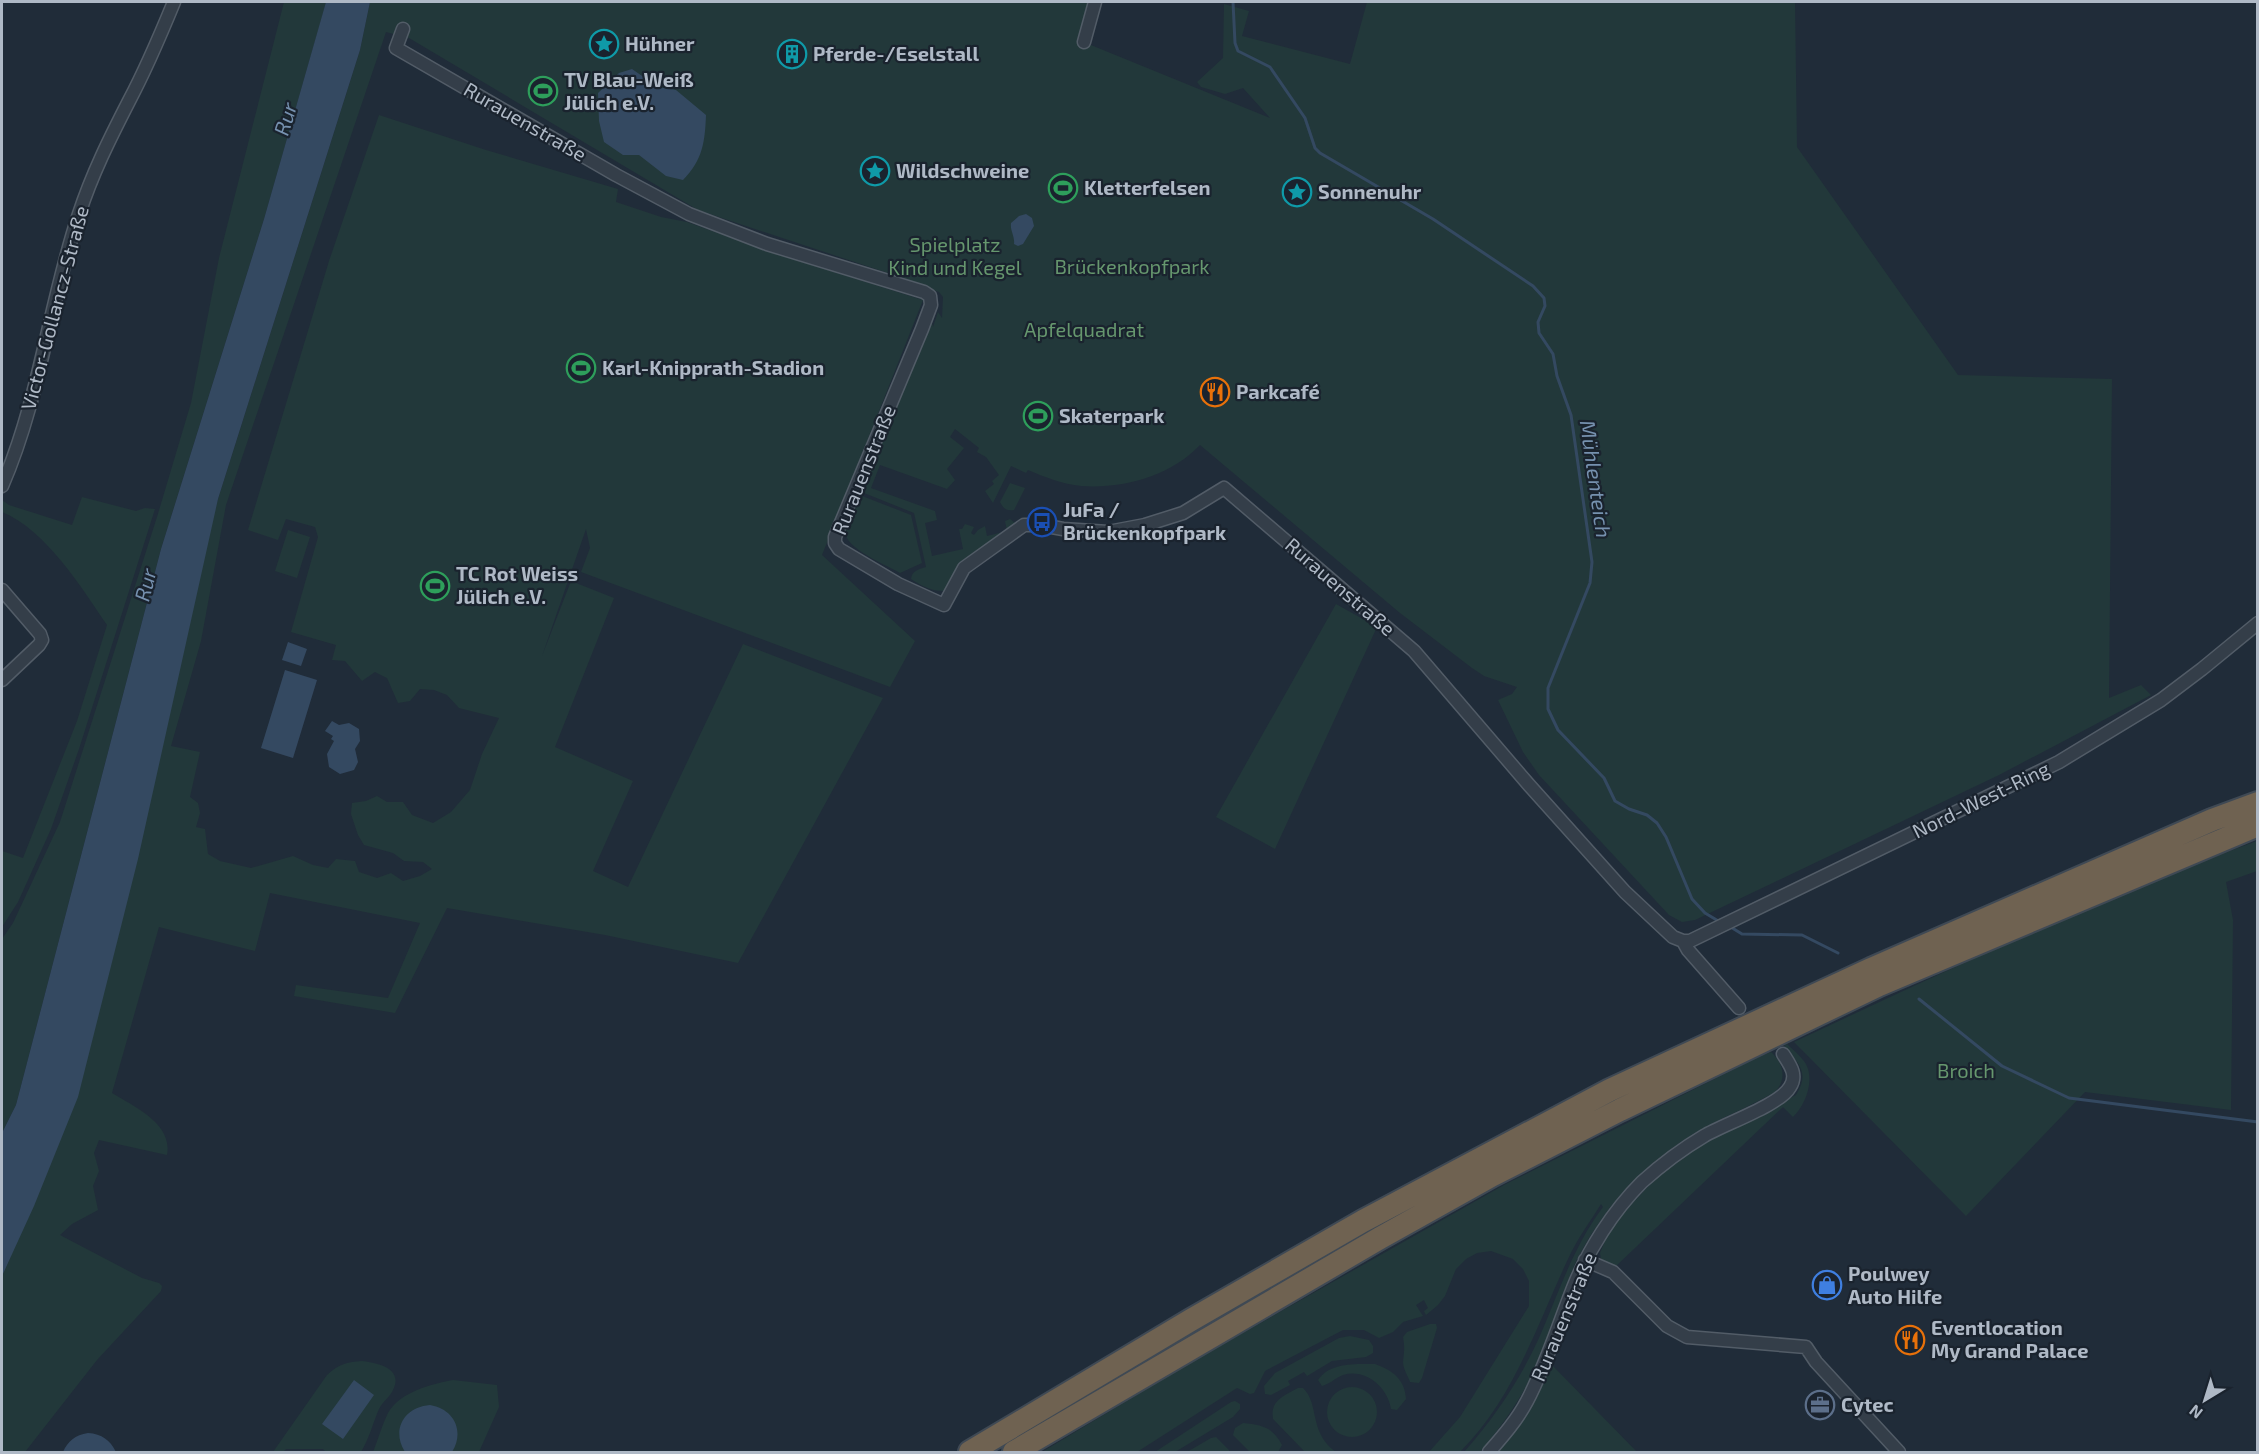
<svg xmlns="http://www.w3.org/2000/svg" width="2259" height="1454" font-family="'Exo 2',sans-serif">
<style>
.green{fill:#22383a}
.water{fill:#344961}
.lines{fill:none;stroke-linecap:round;stroke-linejoin:round}
.stream{stroke:#344961;stroke-width:3}
.minor-casing{stroke:#525c67;stroke-width:15}
.motorway-casing{stroke:#3f4954;stroke-width:26}
.minor{stroke:#343e49;stroke-width:12}
.motorway{stroke:#6f6251;stroke-width:22}
.labels{text-anchor:middle;stroke-width:4.5;stroke-linejoin:round;paint-order:stroke}
.poi-label{font-size:20px;font-weight:bold;fill:#afb9c6;stroke:#1a232e;text-anchor:start}
.street-label{font-size:20px;fill:#afb9c6;stroke:#1a232e}
.park-label{font-size:20px;fill:#66976e;stroke:#1a232e}
.water-label{font-size:21px;font-style:italic;fill:#7691af;stroke:#1a232e}
</style>
<rect width="100%" height="100%" fill="#202c39"/>
<path class="green" d="M 284,2 L 326,3 L 264,219 L 161,549 L 16,1105 L 2,1133 L 2,939 L 13,923 L 60,822 L 157,517 L 191,403 L 219,258 Z
M 370,2 L 1091,2 L 1081,41 L 1270,118 L 1243,88 L 1225,94 L 1201,87 L 1197,82 L 1223,58 L 1224,4 L 1249,11 L 1242,36 L 1350,64 L 1367,2 L 1795,2 L 1797,147 L 1958,375 L 2112,379 L 2109,698 L 2141,685 L 2151,695 L 1999,775 L 1695,920 L 1682,922 L 1669,915 L 1539,775 L 1523,752 L 1498,700 L 1512,694 L 1517,687 L 1484,676 L 1472,668 L 1400,613 L 1200,445 C 1171,476 1123,489 1081,486 C 1063,484 1044,477 1028,470 L 1026,473 L 1011,466 L 993,503 L 985,491 L 994,484 L 992,481 L 999,475 L 986,457 L 977,452 L 979,448 L 955,429 L 950,437 L 964,448 L 947,469 L 955,480 L 947,489 L 880,465 L 871,488 L 935,511 L 937,520 L 925,523 L 932,556 L 963,549 L 959,529 L 962,529 L 965,524 L 974,527 L 971,533 L 974,535 L 978,530 L 985,526 L 987,536 L 1007,531 L 1005,521 L 1010,519 L 1016,524 L 946,591 C 933,592 922,586 911,579 C 912,570 920,569 926,567 L 914,513 L 859,491 L 932,323 L 933,327 L 938,312 L 942,318 L 943,297 L 939,292 L 915,284 L 915,282 L 698,210 L 409,38 L 386,32 L 226,505 L 201,641 L 171,746 L 200,752 L 190,797 L 198,803 L 200,813 L 196,827 L 205,829 L 208,854 L 220,861 L 251,868 L 293,856 L 313,865 L 328,868 L 336,859 L 355,861 L 359,872 L 377,878 L 391,873 L 403,881 L 420,876 L 432,869 L 423,862 L 404,861 L 393,853 L 364,845 L 358,835 L 351,814 L 352,803 L 366,801 L 377,796 L 387,802 L 403,802 L 412,815 L 433,823 L 451,812 L 470,790 L 482,754 L 499,718 L 459,708 L 447,695 L 434,690 L 420,689 L 410,701 L 398,703 L 387,678 L 375,672 L 362,681 L 345,661 L 332,660 L 336,645 L 291,632 L 318,537 L 315,527 L 286,519 L 278,540 L 248,530 L 329,261 L 379,115 L 486,150 L 618,189 L 616,202 L 661,217 L 687,222 L 771,252 L 923,300 L 822,555 L 915,641 L 890,687 L 581,572 L 590,548 L 586,529 L 542,656 L 571,581 L 614,598 L 555,747 L 633,781 L 593,871 L 628,887 L 743,644 L 883,698 L 738,963 L 605,935 L 447,908 L 395,1013 L 294,996 L 296,985 L 388,998 L 420,923 L 270,893 L 255,951 L 159,927 L 112,1093 C 135,1107 173,1124 167,1155 L 99,1140 L 94,1153 L 99,1171 L 93,1186 L 98,1210 L 72,1224 L 60,1235 L 142,1278 L 159,1283 L 162,1286 L 161,1291 L 97,1360 L 25,1452 L 2,1452 L 2,1276 L 218,499 L 360,50 Z
M 1010,483 L 1025,488 L 1014,510 C 1006,511 1004,509 1000,502 Z
M 857,494 L 911,515 L 922,563 L 900,573 C 886,565 844,548 845,531 C 846,518 852,506 857,494 Z
M 82,497 L 136,511 L 145,508 L 155,509 L 79,749 L 51,829 L 18,902 L 2,927 L 2,851 L 23,858 L 77,721 L 107,625 C 81,587 46,530 2,512 L 2,500 L 9,505 L 72,525 Z
M 288,530 L 310,537 L 297,578 L 275,571 Z
M 1336,604 L 1377,627 L 1275,849 L 1216,817 Z
M 2257,841 L 2257,871 L 2226,882 L 2233,920 L 2231,1110 L 2085,1092 L 1966,1216 L 1794,1042 C 1946,971 2099,898 2257,841 Z
M 1787,1044 C 1794,1051 1806,1060 1808,1069 C 1813,1086 1804,1106 1793,1117 L 1783,1107 L 1614,1268 L 1601,1259 L 1600,1253 L 1607,1236 L 1620,1217 L 1654,1180 L 1700,1146 L 1796,1095 C 1810,1072 1799,1064 1784,1046 Z
M 1771,1052 C 1784,1064 1787,1079 1775,1092 C 1751,1106 1725,1116 1702,1129 C 1669,1147 1632,1179 1609,1209 C 1594,1229 1579,1252 1570,1276 C 1558,1305 1550,1336 1537,1365 C 1522,1397 1503,1425 1480,1452 L 1464,1452 C 1494,1418 1520,1380 1539,1338 C 1559,1292 1573,1247 1603,1207 L 1601,1204 C 1590,1222 1577,1239 1568,1259 C 1536,1327 1514,1398 1460,1452 L 1429,1452 L 1460,1417 L 1529,1306 L 1529,1281 L 1523,1269 L 1513,1259 L 1491,1251 L 1477,1253 L 1466,1259 L 1456,1269 L 1445,1296 L 1438,1305 L 1426,1315 L 1424,1311 L 1428,1308 L 1424,1300 L 1416,1305 L 1423,1316 L 1403,1322 L 1393,1332 L 1379,1338 L 1364,1330 L 1343,1330 L 1265,1371 L 1254,1393 L 1250,1394 L 1237,1388 L 1137,1452 L 1042,1452 L 1188,1364 L 1504,1185 L 1754,1059 Z
M 1430,1324 L 1436,1324 L 1437,1328 L 1422,1378 L 1419,1383 L 1410,1382 C 1408,1376 1403,1369 1403,1362 C 1404,1352 1405,1348 1403,1337 L 1407,1332 Z
M 1350,1336 L 1369,1340 L 1373,1346 L 1373,1353 L 1366,1357 L 1332,1361 L 1307,1376 L 1304,1372 L 1288,1381 L 1290,1385 L 1271,1395 L 1265,1394 L 1264,1386 L 1275,1373 L 1339,1338 Z
M 362,1361 C 377,1363 404,1368 393,1390 C 390,1397 383,1401 379,1409 C 373,1423 369,1439 361,1452 L 326,1452 L 323,1449 L 286,1449 L 283,1452 L 273,1452 L 327,1375 C 339,1364 347,1362 362,1361 Z
M 1375,1364 C 1392,1370 1405,1379 1406,1399 L 1397,1410 L 1391,1409 C 1388,1388 1366,1368 1343,1375 C 1335,1378 1330,1384 1322,1386 L 1318,1380 C 1330,1362 1356,1364 1375,1364 Z
M 1551,1364 L 1637,1452 L 1497,1452 C 1519,1424 1536,1397 1551,1364 Z
M 453,1380 L 497,1385 L 499,1407 L 479,1452 L 373,1452 C 378,1440 382,1425 388,1413 C 400,1392 431,1384 453,1380 Z
M1327 1412a25 25 0 1 1 50 0a25 25 0 1 1-50 0Z
M 1298,1388 L 1303,1388 C 1320,1404 1308,1432 1336,1452 L 1305,1452 L 1273,1419 C 1270,1400 1284,1396 1298,1388 Z
M 1235,1401 L 1240,1404 L 1240,1409 L 1233,1417 L 1175,1452 L 1155,1452 L 1231,1402 Z
M 1243,1423 C 1262,1425 1273,1427 1282,1445 L 1278,1452 L 1250,1452 L 1233,1435 L 1235,1428 Z
M 1216,1437 L 1229,1450 L 1229,1452 L 1187,1452 L 1211,1438 Z"/>
<path class="water" d="M 326,2 L 370,2 L 360,50 L 218,499 L 138,859 L 78,1097 L 34,1206 L 2,1276 L 2,1133 L 16,1105 L 161,549 L 264,219 Z
M 632,69 L 658,87 L 676,90 L 706,115 C 705,141 703,160 683,180 L 666,176 L 639,155 L 623,155 L 604,142 L 599,121 L 598,93 L 619,73 Z
M 1026,214 L 1032,218 L 1034,226 L 1023,244 L 1018,246 L 1014,244 C 1015,236 1010,231 1011,223 L 1019,216 Z
M 288,642 L 307,649 L 301,666 L 282,660 Z
M 285,670 L 317,680 L 293,758 L 261,748 Z
M 332,721 L 339,725 L 349,723 L 359,729 L 360,741 L 355,749 L 358,762 L 354,770 L 340,774 L 329,767 L 327,754 L 334,741 L 331,739 L 333,736 L 325,731 Z
M 354,1380 L 374,1395 L 343,1439 L 322,1424 Z
M 430,1405 C 454,1409 465,1431 452,1452 L 405,1452 C 391,1430 404,1407 430,1405 Z
M 88,1433 C 102,1434 110,1440 116,1452 L 63,1452 C 68,1441 75,1435 88,1433 Z"/>
<g class="lines">
<path class="stream" d="M 1233,2 L 1235,43 L 1238,51 L 1270,67 L 1305,118 L 1315,148 L 1320,153 L 1433,219 L 1533,286 L 1544,298 L 1545,306 L 1538,322 L 1539,333 L 1553,354 L 1557,376 L 1571,415 L 1592,562 L 1590,583 L 1548,688 L 1548,709 L 1558,730 L 1604,778 L 1615,801 L 1629,809 L 1647,815 L 1657,823 L 1666,837 L 1692,899 L 1705,913 L 1720,922
M 1729,926 L 1742,934 L 1802,935 L 1838,953
M 1919,999 L 2002,1066 L 2069,1098 L 2258,1122"/>
<g class="minor-casing">
<path id="minor" d="M 403,29 L 396,48 L 616,175 L 689,214 L 767,244 L 924,292 L 930,296 L 931,305 L 922,329 L 835,537 L 835,543 L 839,549 L 898,584 L 944,605 L 964,568 L 1024,525 L 1041,525 L 1063,529 L 1108,532 L 1145,525 L 1183,513 L 1224,488 L 1414,651 L 1529,785 L 1625,892 L 1673,937 L 1683,941 L 1688,950 L 1739,1008
M 1084,42 L 1095,2
M 2,486 C 40,399 49,303 79,214 C 92,174 110,138 129,101 C 146,69 160,36 174,2
M 2,590 L 40,634 L 42,640 L 39,645 L 2,680
M 1683,941 L 1690,941 L 2059,762 L 2161,700 L 2202,669 L 2258,623
M 1585,1260 L 1613,1272 L 1667,1326 L 1687,1337 L 1806,1347 L 1816,1362 L 1899,1452
M 1489,1452 C 1503,1436 1517,1420 1527,1401 C 1546,1365 1558,1326 1573,1288 C 1588,1250 1613,1211 1642,1182 C 1661,1165 1682,1149 1704,1136 C 1724,1124 1780,1105 1790,1087 C 1798,1075 1790,1065 1783,1054"/>
</g>
<g class="motorway-casing">
<path id="motorway" d="M 970,1452 L 1191,1320 L 1363,1221 L 1610,1090 L 1871,969 L 2212,820 L 2258,803
M 1014,1452 L 1380,1238 L 1493,1175 L 1620,1110 L 1879,985 L 2258,825"/>
</g>
<use href="#minor" class="minor"/>
<use href="#motorway" class="motorway"/>
</g>
<defs>
<g id="sight-ring" transform="scale(1.5)"><circle r="9.5" fill="#1a232e" stroke="#0f9aa8" stroke-width="1.5"/><path d="M0-6L1.8-2.2L6-1.7L2.9 1.2L3.7 5.4L0 3.3L-3.7 5.4L-2.9 1.2L-6-1.7L-1.8-2.2Z" fill="#0f9aa8"/></g>
<g id="building-ring" transform="scale(1.5)"><circle r="9.5" fill="#1a232e" stroke="#0f9aa8" stroke-width="1.5"/><path d="M-4-6H4V6H1V3H-1V6H-4ZM-2.5-4.3h1.7v1.8h-1.7ZM.8-4.3h1.7v1.8H.8ZM-2.5-1h1.7V.8h-1.7ZM.8-1h1.7V.8H.8Z" fill="#0f9aa8"/></g>
<g id="stadium-ring" transform="scale(1.5)"><circle r="9.5" fill="#1a232e" stroke="#2e9e5b" stroke-width="1.5"/><path d="M0-5a6.5 5 0 1 0 0 10a6.5 5 0 1 0 0-10ZM-3.5-1.8h7v3.6h-7Z" fill="#2e9e5b"/></g>
<g id="restaurant-ring" transform="scale(1.5)"><circle r="9.5" fill="#1a232e" stroke="#e8710a" stroke-width="1.5"/><path d="M-5-6h1v4h1v-4h1v4h1v-4h1v5L-1.5 .5V6h-2V.5L-5-1ZM5-6V6H3V1.5H1.5Q1.5-4 5-6Z" fill="#e8710a"/></g>
<g id="bus-ring" transform="scale(1.5)"><circle r="9.5" fill="#1a232e" stroke="#1a4fb4" stroke-width="1.5"/><path d="M-5-6H5V4H4V6H2V4H-2V6H-4V4H-5ZM-3.5-4V0h7V-4ZM-3.5 1.2v1.5H-2V1.2ZM2 1.2v1.5H3.5V1.2Z" fill="#1a4fb4"/></g>
<g id="shop-ring" transform="scale(1.5)"><circle r="9.5" fill="#1a232e" stroke="#3f7fe0" stroke-width="1.5"/><path d="M-5-2.5h2.3a2.7 3.5 0 0 1 5.4 0H5L5.5 6h-11ZM-1.5-2.5h3a1.5 2.3 0 0 0-3 0Z" fill="#3f7fe0"/></g>
<g id="office-ring" transform="scale(1.5)"><circle r="9.5" fill="#1a232e" stroke="#5c6f8a" stroke-width="1.5"/><path d="M-6-3h4V-5.5h4V-3h4V5H-6ZM-1-4.5V-3h2v-1.5ZM-6 0V1H6V0Z" fill="#5c6f8a"/></g>
</defs>
<g fill-rule="evenodd">
<use href="#sight-ring" x="604" y="44"/>
<use href="#building-ring" x="792" y="54"/>
<use href="#stadium-ring" x="543" y="91"/>
<use href="#sight-ring" x="875" y="171"/>
<use href="#stadium-ring" x="1063" y="188"/>
<use href="#sight-ring" x="1297" y="192"/>
<use href="#stadium-ring" x="581" y="368"/>
<use href="#restaurant-ring" x="1215" y="392"/>
<use href="#stadium-ring" x="1038" y="416"/>
<use href="#bus-ring" x="1042" y="522"/>
<use href="#stadium-ring" x="435" y="586"/>
<use href="#shop-ring" x="1827" y="1285"/>
<use href="#restaurant-ring" x="1910" y="1340"/>
<use href="#office-ring" x="1820" y="1405"/>
</g>
<g class="labels">
<g class="poi-label">
<text x="625" y="51">Hühner</text>
<text x="813" y="61">Pferde-/Eselstall</text>
<text x="564" y="87">TV Blau-Weiß<tspan x="564" dy="23">Jülich e.V.</tspan></text>
<text x="896" y="178">Wildschweine</text>
<text x="1084" y="195">Kletterfelsen</text>
<text x="1318" y="199">Sonnenuhr</text>
<text x="602" y="375">Karl-Knipprath-Stadion</text>
<text x="1236" y="399">Parkcafé</text>
<text x="1059" y="423">Skaterpark</text>
<text x="1063" y="517">JuFa /<tspan x="1063" dy="23">Brückenkopfpark</tspan></text>
<text x="456" y="581">TC Rot Weiss<tspan x="456" dy="23">Jülich e.V.</tspan></text>
<text x="1848" y="1281">Poulwey<tspan x="1848" dy="23">Auto Hilfe</tspan></text>
<text x="1931" y="1335">Eventlocation<tspan x="1931" dy="23">My Grand Palace</tspan></text>
<text x="1841" y="1412">Cytec</text>
</g>
<g class="street-label">
<text transform="translate(525 122) rotate(30)" y="7">Rurauenstraße</text>
<text transform="translate(55 308) rotate(-75)" y="7">Victor-Gollancz-Straße</text>
<text transform="translate(864 470) rotate(-68)" y="7">Rurauenstraße</text>
<text transform="translate(1340 587) rotate(41)" y="7">Rurauenstraße</text>
<text transform="translate(1981 800) rotate(-26)" y="7">Nord-West-Ring</text>
<text transform="translate(1564 1317) rotate(-67)" y="7">Rurauenstraße</text>
</g>
<g class="park-label">
<text x="955" y="252">Spielplatz<tspan x="955" dy="23">Kind und Kegel</tspan></text>
<text x="1132" y="274">Brückenkopfpark</text>
<text x="1084" y="337">Apfelquadrat</text>
<text x="1966" y="1078">Broich</text>
</g>
<g class="water-label">
<text transform="translate(286 119) rotate(-73)" y="7">Rur</text>
<text transform="translate(1595 479) rotate(82)" y="7">Mühlenteich</text>
<text transform="translate(146 585) rotate(-76)" y="7">Rur</text>
</g>
</g>
<rect width="2259" height="1454" fill="none" stroke="#afb9c6" stroke-width="6"/>
<g transform="translate(2205 1400) rotate(218)" stroke="#1a232e" stroke-width="4.5" paint-order="stroke">
<path d="M0-4.5L10 22L0 15L-10 22Z" fill="#afb9c6"/>
<text y="-9" font-size="16" font-weight="bold" text-anchor="middle" fill="#afb9c6">N</text>
</g>
</svg>
